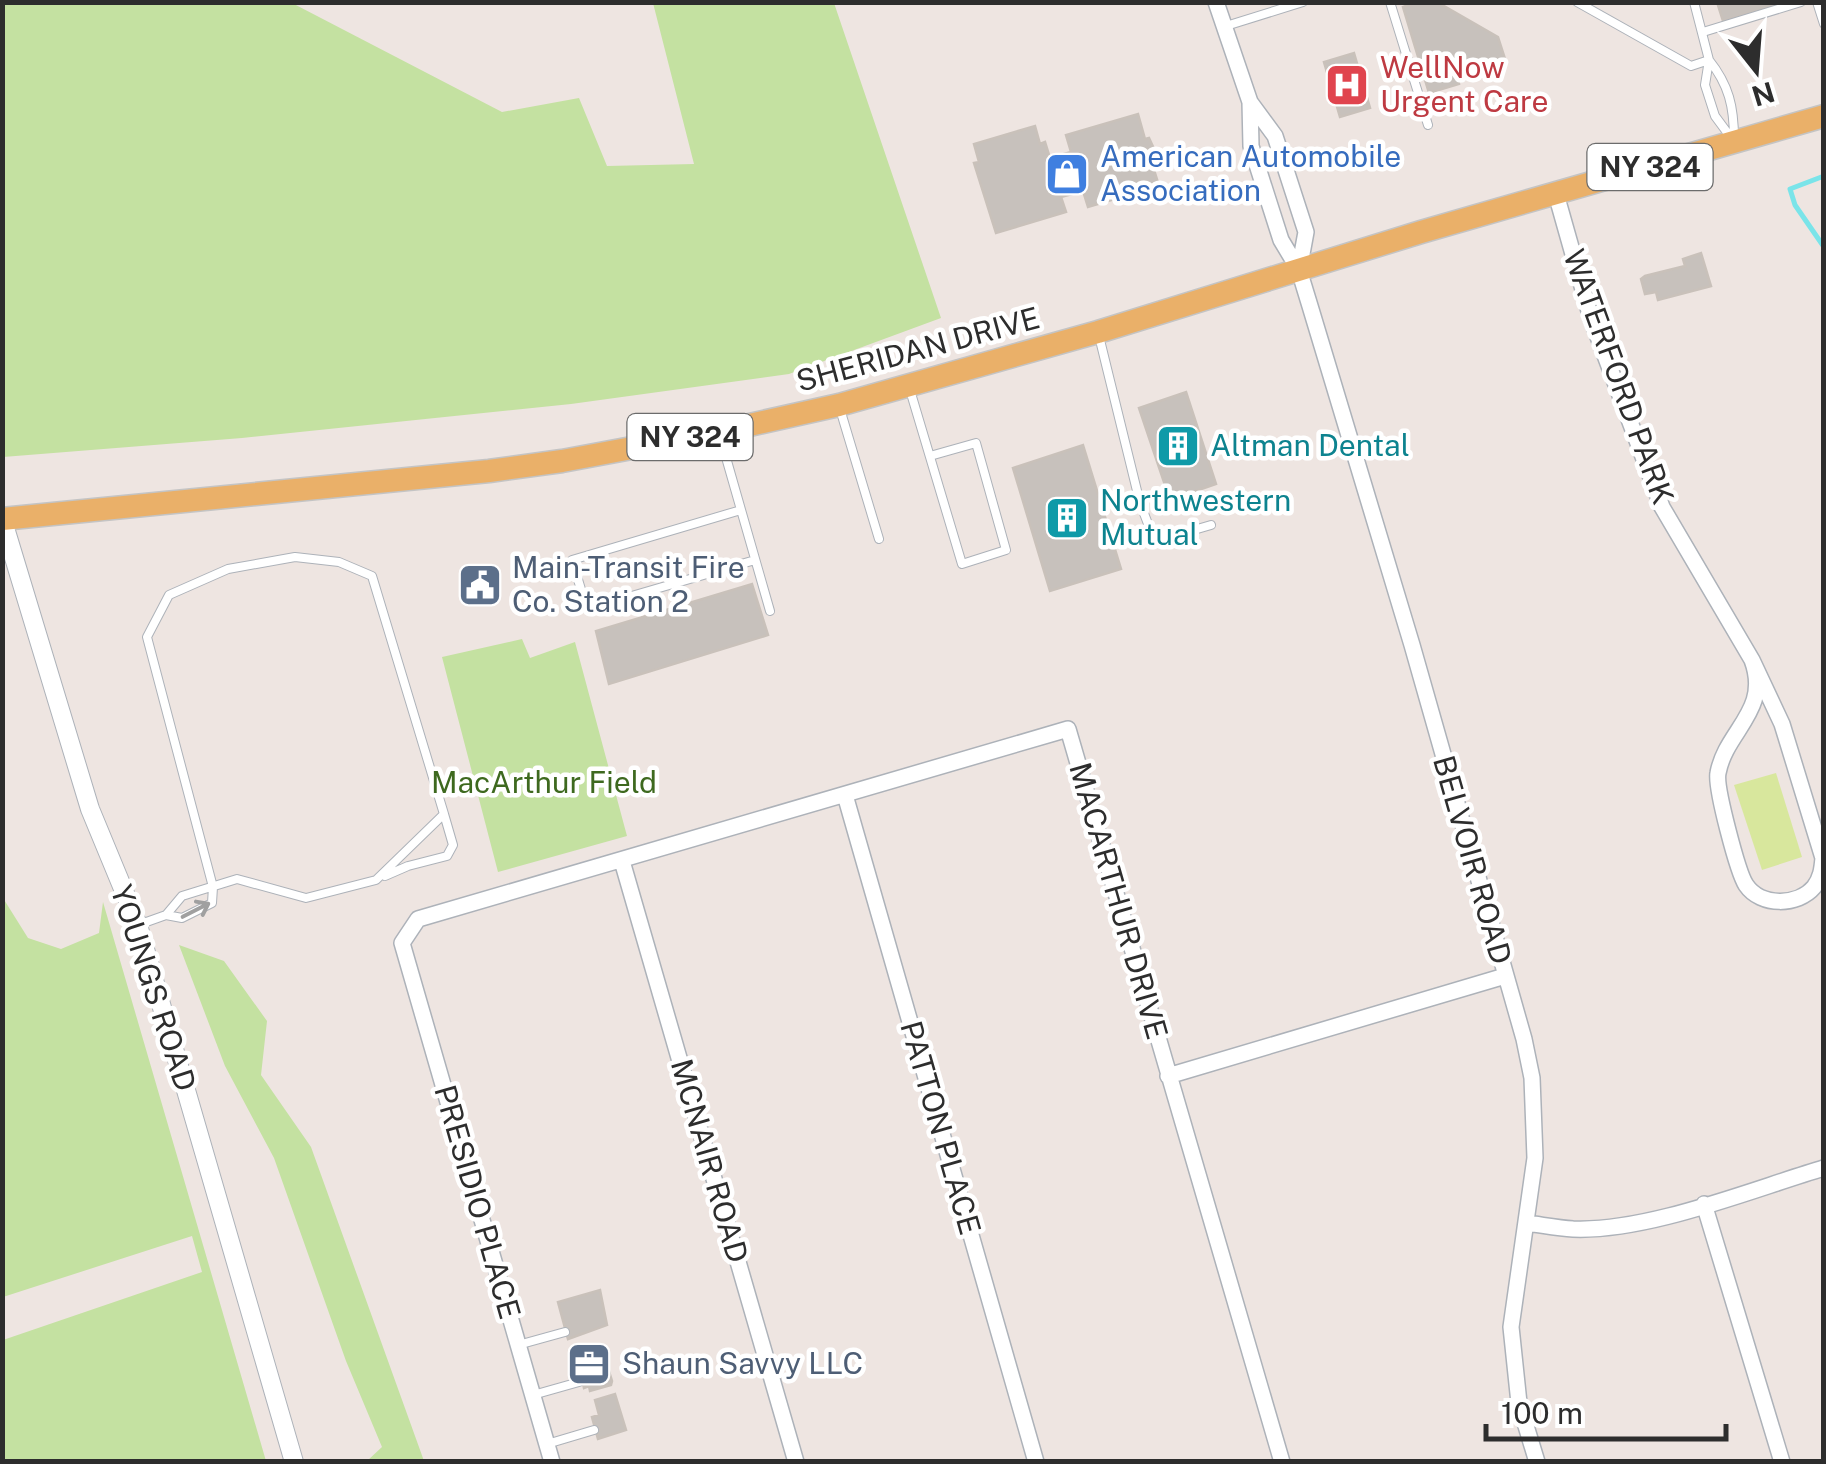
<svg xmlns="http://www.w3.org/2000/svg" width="1826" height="1464" font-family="'Public Sans',sans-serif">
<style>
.green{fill:#c4e1a1}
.pitch{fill:#d8e79d}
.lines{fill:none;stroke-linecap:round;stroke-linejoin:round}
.stream{stroke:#7ae4e9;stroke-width:5}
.building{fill:#c7c1bc;stroke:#c9c1ba;stroke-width:2.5}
.service-casing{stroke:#adb2b9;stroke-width:10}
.minor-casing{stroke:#adb2b9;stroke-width:18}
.tertiary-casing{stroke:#adb2b9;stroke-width:20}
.primary-casing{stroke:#c4c4c4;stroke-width:25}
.service{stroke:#fff;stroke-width:8}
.minor{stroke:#fff;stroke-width:15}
.tertiary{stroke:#fff;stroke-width:18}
.primary{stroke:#eab069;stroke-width:22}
.oneway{stroke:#a0a0a0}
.labels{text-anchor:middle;stroke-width:9;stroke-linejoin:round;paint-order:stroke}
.shield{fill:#fff;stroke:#6c6c6c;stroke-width:2.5}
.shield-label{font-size:28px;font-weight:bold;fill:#2d2d2d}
.health-label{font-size:30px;fill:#be3a42;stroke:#fff;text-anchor:start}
.shop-label{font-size:30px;fill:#366cbe;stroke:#fff;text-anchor:start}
.street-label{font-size:30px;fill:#2d2d2d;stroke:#fff}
.culture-label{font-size:30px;fill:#0d838f;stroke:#fff;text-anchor:start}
.service-label{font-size:30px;fill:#4e5e75;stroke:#fff;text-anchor:start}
.park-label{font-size:30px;fill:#3e691f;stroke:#fff}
</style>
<rect width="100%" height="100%" fill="#eee5e1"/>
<path class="green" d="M 2,3 L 292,3 L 502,112 L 579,98 L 607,166 L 694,164 L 653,3 L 834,3 L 941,318 L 789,374 L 571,404 L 242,438 L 3,457 Z
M 522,639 L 530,658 L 575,642 L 627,836 L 498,872 L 442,657 Z
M 3,898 L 28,938 L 61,949 L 99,933 L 103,902 L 266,1461 L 3,1461 L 3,1340 L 202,1272 L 192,1236 L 3,1297 Z
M 179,945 L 224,961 L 267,1021 L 261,1075 L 311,1147 L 424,1461 L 367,1461 L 382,1447 L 346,1361 L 274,1158 L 225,1066 Z"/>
<path class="pitch" d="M 1776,773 L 1802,857 L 1762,870 L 1734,785 Z"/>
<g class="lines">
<path class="stream" d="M 1824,176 L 1790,189 L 1795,205 L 1824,247"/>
</g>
<path class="building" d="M 1416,2 L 1437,2 L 1498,37 L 1505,59 L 1501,67 L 1489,71 L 1490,75 L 1472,80 L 1471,75 L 1458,79 L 1459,84 L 1429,93 L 1403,7 Z
M 1717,2 L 1787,2 L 1723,21 Z
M 1354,53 L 1370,108 L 1340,117 L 1324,62 Z
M 1138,114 L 1145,139 L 1149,138 L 1155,151 L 1155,159 L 1151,160 L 1159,186 L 1088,207 L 1083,191 L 1061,197 L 1066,212 L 996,233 L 974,163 L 979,162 L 974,144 L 1035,126 L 1040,144 L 1045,142 L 1050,158 L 1071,152 L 1066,135 Z
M 1701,253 L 1711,286 L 1658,300 L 1656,292 L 1645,294 L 1641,279 L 1645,276 L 1685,266 L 1683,259 Z
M 1186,392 L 1216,484 L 1170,500 L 1139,408 Z
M 1083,445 L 1121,569 L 1050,591 L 1013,468 Z
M 752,584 L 768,635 L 609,684 L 596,631 Z
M 600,1290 L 607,1325 L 568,1339 L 558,1302 Z
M 601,1345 L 612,1381 L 611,1385 L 590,1391 L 589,1386 L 584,1388 L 581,1375 L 587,1373 L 581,1351 Z
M 615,1394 L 626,1430 L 598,1439 L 592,1417 L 599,1415 L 595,1400 Z"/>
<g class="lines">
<g class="service-casing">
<path id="service" d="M 1390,2 L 1428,125
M 1577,2 L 1691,66 L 1709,60
M 1694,2 L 1709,60 L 1705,85 L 1715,116 L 1732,139
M 1817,2 L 1824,24
M 1226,26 L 1303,2
M 1703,32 L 1801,2
M 1709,60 C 1729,85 1734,107 1734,139
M 1099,336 L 1140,503 L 1150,529 L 1163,539 L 1211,525
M 910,390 L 962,564 L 1006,550 L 976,443 L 930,456
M 840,409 L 879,539
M 719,433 L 770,611
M 741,510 L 572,560 L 587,609 L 755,560
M 385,876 L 408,866 L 447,856 L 453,845 L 444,814
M 138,925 L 166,915 L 182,918 L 212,903 L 213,887 L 147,637 L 169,595 L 228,569 L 295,557 L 339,562 L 372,576 L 444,814 L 376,880 L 306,898 L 237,879 L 182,896 L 166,915
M 518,1345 L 565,1332
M 533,1395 L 579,1382
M 547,1444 L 594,1430"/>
</g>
<g class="minor-casing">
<path id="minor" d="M 1216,2 L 1250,102 L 1251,146 L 1281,240 L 1299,270 L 1310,306 L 1412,645 L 1524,1039 L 1532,1078 L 1535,1158 L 1511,1327 L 1519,1403 L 1537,1462
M 1250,102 L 1275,136 L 1306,232 L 1299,270
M 1556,194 L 1591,318 L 1662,507 L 1752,660 C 1771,711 1726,730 1718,773 C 1715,787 1738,873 1746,885 C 1761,907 1798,906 1814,887 C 1821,878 1822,869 1823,858 L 1782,724 L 1752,660
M 845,795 L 1036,1462
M 622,861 L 796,1462
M 1168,1076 L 1505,976
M 1704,1204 L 1782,1462
M 1526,1223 C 1542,1225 1558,1228 1573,1229 C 1648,1232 1750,1190 1824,1168
M 552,1462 L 402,943 L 418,919 L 1068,729 L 1282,1462"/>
</g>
<g class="tertiary-casing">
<path id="tertiary" d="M 2,518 L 90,809 L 138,925 L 294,1462"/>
</g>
<g class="primary-casing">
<path id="primary" d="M 2,519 L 489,471 L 562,461 L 718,432 L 839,405 L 1098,332 L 1421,232 L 1824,116"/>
</g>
<use href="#service" class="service"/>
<use href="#minor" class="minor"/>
<use href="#tertiary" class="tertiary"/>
<use href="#primary" class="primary"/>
</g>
<defs><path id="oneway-shaft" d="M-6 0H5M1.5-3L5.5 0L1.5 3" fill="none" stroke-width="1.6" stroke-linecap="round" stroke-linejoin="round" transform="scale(2.5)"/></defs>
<use class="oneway" href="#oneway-shaft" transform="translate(196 910) rotate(-27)"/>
<defs>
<g id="hospital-square" transform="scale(2.25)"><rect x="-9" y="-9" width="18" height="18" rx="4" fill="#e0444e" stroke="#fff"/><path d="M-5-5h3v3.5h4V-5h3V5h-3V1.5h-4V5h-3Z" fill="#fff"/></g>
<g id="shop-square" transform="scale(2.25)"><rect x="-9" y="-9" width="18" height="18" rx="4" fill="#3f7fe0" stroke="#fff"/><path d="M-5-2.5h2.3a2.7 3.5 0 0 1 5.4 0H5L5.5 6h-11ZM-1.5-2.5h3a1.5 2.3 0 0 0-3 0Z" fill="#fff"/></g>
<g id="building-square" transform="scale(2.25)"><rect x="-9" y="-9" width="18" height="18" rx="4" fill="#0f9aa8" stroke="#fff"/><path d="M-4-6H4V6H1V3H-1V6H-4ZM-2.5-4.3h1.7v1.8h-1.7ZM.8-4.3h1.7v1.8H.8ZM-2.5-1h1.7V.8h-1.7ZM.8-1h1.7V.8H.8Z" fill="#fff"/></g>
<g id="civic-square" transform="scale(2.25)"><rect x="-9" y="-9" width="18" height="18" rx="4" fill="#5c6f8a" stroke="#fff"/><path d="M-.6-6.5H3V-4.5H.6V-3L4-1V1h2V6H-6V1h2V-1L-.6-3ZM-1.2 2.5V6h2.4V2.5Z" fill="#fff"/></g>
<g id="office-square" transform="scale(2.25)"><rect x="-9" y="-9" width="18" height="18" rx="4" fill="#5c6f8a" stroke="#fff"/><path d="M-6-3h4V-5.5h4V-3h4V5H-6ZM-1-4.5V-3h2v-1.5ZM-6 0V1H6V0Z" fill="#fff"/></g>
</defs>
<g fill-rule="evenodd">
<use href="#hospital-square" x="1347" y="85"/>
<use href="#shop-square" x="1067" y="174"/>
<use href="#building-square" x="1178" y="446"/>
<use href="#building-square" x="1067" y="518"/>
<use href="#civic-square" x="480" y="585"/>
<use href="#office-square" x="589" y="1364"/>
</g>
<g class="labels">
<g class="shield">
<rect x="1587.5" y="144" width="125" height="46" rx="8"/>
<rect x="627.5" y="414" width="125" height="46" rx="8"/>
</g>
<g class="shield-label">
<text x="1650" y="177">NY 324</text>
<text x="690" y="447">NY 324</text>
</g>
<g class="health-label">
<text x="1380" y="78">WellNow<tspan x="1380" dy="34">Urgent Care</tspan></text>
</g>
<g class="shop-label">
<text x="1100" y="167">American Automobile<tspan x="1100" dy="34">Association</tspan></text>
</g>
<g class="street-label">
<text transform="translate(918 350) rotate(-15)" y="10">SHERIDAN DRIVE</text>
<text transform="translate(1618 377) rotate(70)" y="10">WATERFORD PARK</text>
<text transform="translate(1472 860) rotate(74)" y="10">BELVOIR ROAD</text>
<text transform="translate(1118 901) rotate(74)" y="10">MACARTHUR DRIVE</text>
<text transform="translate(153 988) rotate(72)" y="10">YOUNGS ROAD</text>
<text transform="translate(940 1128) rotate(74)" y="10">PATTON PLACE</text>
<text transform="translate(709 1161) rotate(74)" y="10">MCNAIR ROAD</text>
<text transform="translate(477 1202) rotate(74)" y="10">PRESIDIO PLACE</text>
</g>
<g class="culture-label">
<text x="1210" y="456">Altman Dental</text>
<text x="1100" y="511">Northwestern<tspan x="1100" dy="34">Mutual</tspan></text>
</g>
<g class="service-label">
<text x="512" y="578">Main-Transit Fire<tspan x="512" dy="34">Co. Station 2</tspan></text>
<text x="622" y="1374">Shaun Savvy LLC</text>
</g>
<g class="park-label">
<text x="544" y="793">MacArthur Field</text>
</g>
</g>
<rect width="1826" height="1464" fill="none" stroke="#2d2d2d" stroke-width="10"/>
<g transform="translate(1756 70) rotate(163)" stroke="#ffffff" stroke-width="8" paint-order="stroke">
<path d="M0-8L18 38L0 25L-18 38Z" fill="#2d2d2d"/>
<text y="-15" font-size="28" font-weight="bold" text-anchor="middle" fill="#2d2d2d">N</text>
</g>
<path d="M1486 1424v15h240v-15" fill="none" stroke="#2d2d2d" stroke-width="5"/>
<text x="1501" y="1424" font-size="30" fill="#2d2d2d" stroke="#ffffff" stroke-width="8" paint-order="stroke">100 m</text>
</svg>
